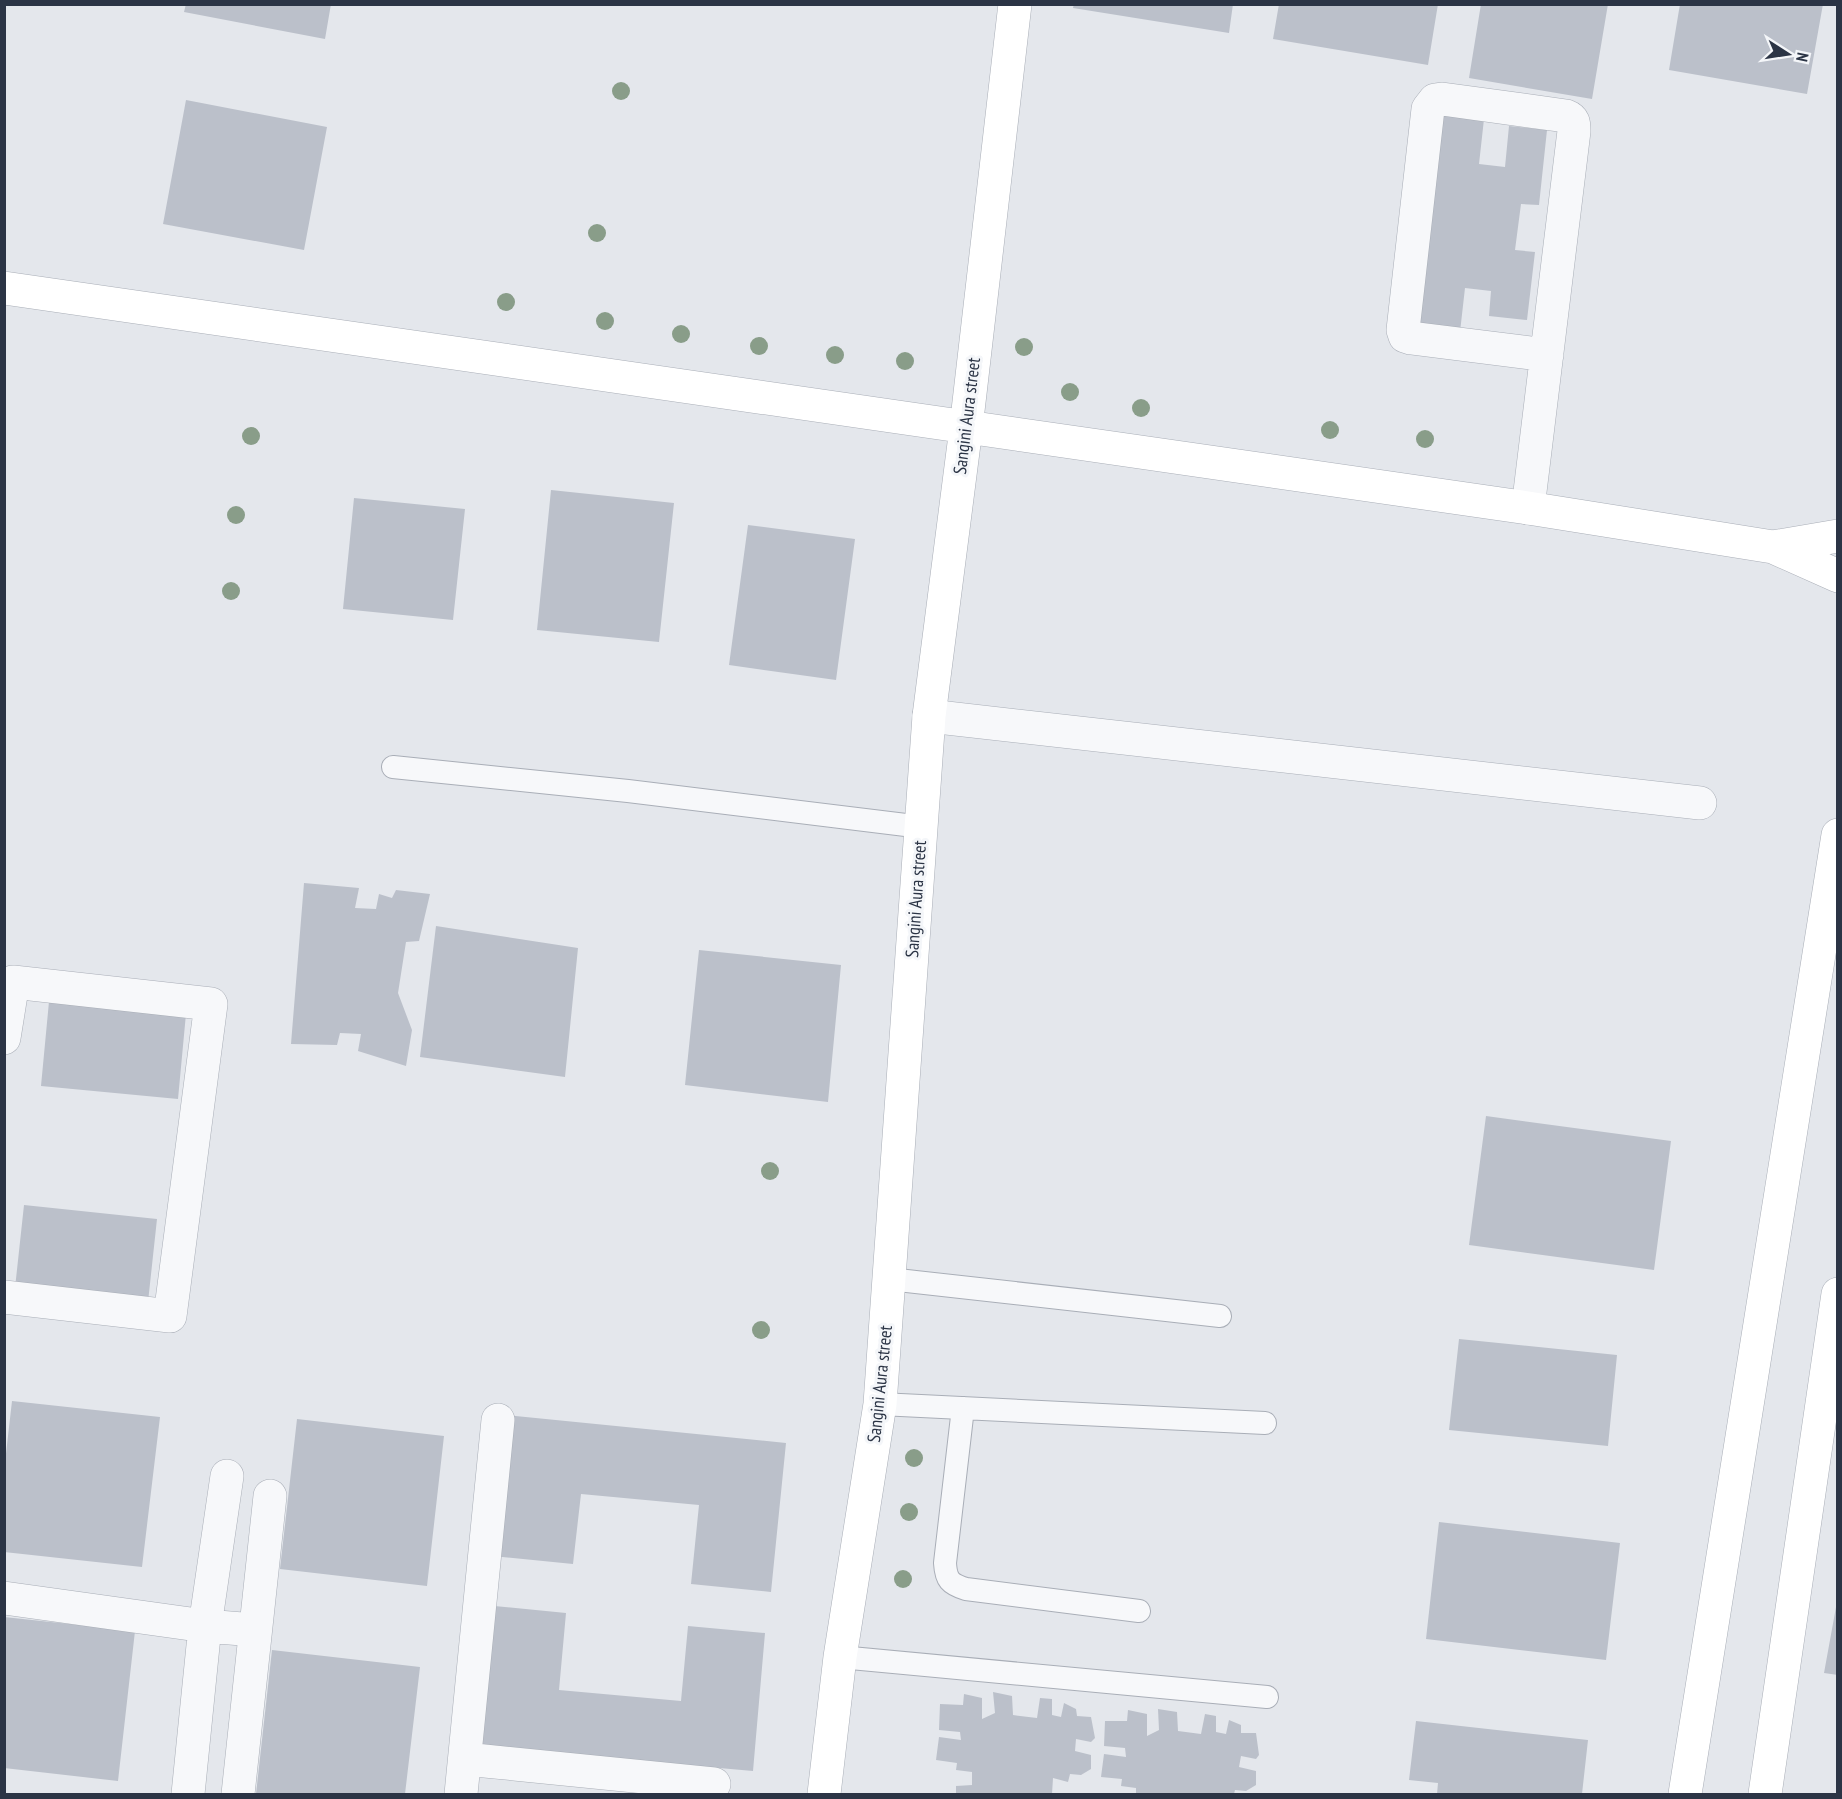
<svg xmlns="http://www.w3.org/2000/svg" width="1842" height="1799" font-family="'PT Sans Narrow',sans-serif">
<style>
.building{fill:#bbc0ca}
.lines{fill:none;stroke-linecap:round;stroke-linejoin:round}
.lane-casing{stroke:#a9aeb7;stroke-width:24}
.street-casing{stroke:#a9aeb7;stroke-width:34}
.secondary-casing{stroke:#a9aeb7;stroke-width:34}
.lane{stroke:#f7f8fa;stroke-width:22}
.street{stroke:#f7f8fa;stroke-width:33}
.secondary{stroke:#fff;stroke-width:33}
.tree{fill:#899d89}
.labels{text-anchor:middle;stroke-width:6;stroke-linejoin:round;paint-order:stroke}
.street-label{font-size:18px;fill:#2b3445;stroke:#f4f6f9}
</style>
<rect width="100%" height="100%" fill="#e4e7ec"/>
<path class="building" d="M 186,4 L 331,4 L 325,39 L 184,12 Z
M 1074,4 L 1233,4 L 1229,33 L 1073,8 Z
M 1279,4 L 1438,4 L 1428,65 L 1273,39 Z
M 1481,4 L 1608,4 L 1592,99 L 1469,78 Z
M 1680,4 L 1823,4 L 1807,94 L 1669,70 Z
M 186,100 L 327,127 L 304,250 L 163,224 Z
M 1435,113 L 1484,119 L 1479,164 L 1505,167 L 1509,126 L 1547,130 L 1539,205 L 1521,204 L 1515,250 L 1535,252 L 1527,320 L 1489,316 L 1491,291 L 1465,288 L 1460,332 L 1411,327 Z
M 551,490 L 674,503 L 659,642 L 537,630 Z
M 354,498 L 465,509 L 453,620 L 343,609 Z
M 748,525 L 855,539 L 836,680 L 729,665 Z
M 304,883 L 359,888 L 355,908 L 376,909 L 379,894 L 392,898 L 396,890 L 430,894 L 419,941 L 406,942 L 398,993 L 412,1030 L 406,1066 L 358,1051 L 361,1034 L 340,1033 L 337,1045 L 291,1044 Z
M 436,926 L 578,948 L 565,1077 L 420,1057 Z
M 699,950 L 841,965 L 828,1102 L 685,1085 Z
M 50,991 L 187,1003 L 178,1099 L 41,1086 Z
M 1486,1116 L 1671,1141 L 1654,1270 L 1469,1245 Z
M 24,1205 L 157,1219 L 148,1302 L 15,1288 Z
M 1459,1339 L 1617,1355 L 1608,1446 L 1449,1430 Z
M 12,1401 L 160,1417 L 142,1567 L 4,1552 L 4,1471 Z
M 506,1415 L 786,1443 L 771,1592 L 691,1584 L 699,1505 L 581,1494 L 573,1564 L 492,1556 Z
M 297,1419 L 444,1436 L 427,1586 L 280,1569 Z
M 1439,1522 L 1620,1543 L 1606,1660 L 1426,1639 Z
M 484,1605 L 566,1613 L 559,1690 L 681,1701 L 688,1626 L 765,1633 L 753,1771 L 472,1746 Z
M 1836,1607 L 1838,1607 L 1838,1675 L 1824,1673 Z
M 4,1617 L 135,1631 L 118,1781 L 4,1768 Z
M 272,1650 L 420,1667 L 405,1794 L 256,1794 Z
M 993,1692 L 1012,1696 L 1013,1715 L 1037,1718 L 1040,1698 L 1052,1699 L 1052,1715 L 1061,1717 L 1064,1703 L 1076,1709 L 1077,1716 L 1091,1717 L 1095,1738 L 1091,1742 L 1076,1739 L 1075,1751 L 1091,1755 L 1091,1769 L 1081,1775 L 1070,1774 L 1068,1782 L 1053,1778 L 1052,1794 L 956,1794 L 956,1786 L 972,1785 L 972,1772 L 956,1770 L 957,1763 L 936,1760 L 939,1737 L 961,1740 L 960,1732 L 939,1730 L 940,1704 L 963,1705 L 964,1694 L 982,1698 L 982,1719 L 995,1713 Z
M 1158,1709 L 1177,1712 L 1178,1731 L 1201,1734 L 1205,1714 L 1216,1716 L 1216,1732 L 1226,1734 L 1229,1720 L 1241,1725 L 1241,1733 L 1256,1733 L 1259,1755 L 1256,1759 L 1241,1756 L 1239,1767 L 1256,1771 L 1256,1785 L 1246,1791 L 1235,1790 L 1234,1794 L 1136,1794 L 1136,1788 L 1121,1786 L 1122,1779 L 1101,1777 L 1104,1754 L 1126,1757 L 1125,1748 L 1104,1746 L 1105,1721 L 1127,1721 L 1128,1710 L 1147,1714 L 1147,1736 L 1159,1730 Z
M 1416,1721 L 1588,1740 L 1582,1794 L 1437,1794 L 1438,1783 L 1409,1780 Z"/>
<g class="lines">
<g class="lane-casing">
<path id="lane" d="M 393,767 L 628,791 L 922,827
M 889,1279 L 1220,1316
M 880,1404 L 1265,1423
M 963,1408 L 945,1563 C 946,1580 950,1584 966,1589 L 1139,1611
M 840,1657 L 1267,1697"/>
</g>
<g class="street-casing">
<path id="street" d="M 1528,508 L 1574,131 C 1574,123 1574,119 1566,116 L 1442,99 L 1435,100 L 1428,109 L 1403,330 L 1405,336 L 1411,338 L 1547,355
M 929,716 L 1700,803
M 4,1038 L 13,982 L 211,1004 L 170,1316 L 4,1297
M 4,1598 L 205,1626 L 255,1630
M 465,1759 L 714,1784
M 188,1794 L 205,1626 L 227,1476
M 238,1794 L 270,1496
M 461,1794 L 498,1420"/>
</g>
<g class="secondary-casing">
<path id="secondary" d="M 4,288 L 1528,508 L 1773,547 L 1838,576
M 1773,547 L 1838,536
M 824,1794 L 840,1657 L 880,1404 L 929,716 L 966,428 L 1015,4
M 1685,1794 L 1838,835
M 1765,1794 L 1838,1294"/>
</g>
<use href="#lane" class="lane"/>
<use href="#street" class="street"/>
<use href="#secondary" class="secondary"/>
</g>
<g class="tree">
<circle cx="621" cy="91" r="9"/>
<circle cx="597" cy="233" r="9"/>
<circle cx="506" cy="302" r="9"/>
<circle cx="605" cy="321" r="9"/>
<circle cx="681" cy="334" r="9"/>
<circle cx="759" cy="346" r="9"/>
<circle cx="1024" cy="347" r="9"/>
<circle cx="835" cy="355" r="9"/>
<circle cx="905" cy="361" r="9"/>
<circle cx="1070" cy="392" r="9"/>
<circle cx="1141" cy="408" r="9"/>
<circle cx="1330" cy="430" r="9"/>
<circle cx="251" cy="436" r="9"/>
<circle cx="1425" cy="439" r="9"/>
<circle cx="236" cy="515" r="9"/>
<circle cx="231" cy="591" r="9"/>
<circle cx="770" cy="1171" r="9"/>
<circle cx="761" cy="1330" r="9"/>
<circle cx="914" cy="1458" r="9"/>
<circle cx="909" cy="1512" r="9"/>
<circle cx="903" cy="1579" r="9"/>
</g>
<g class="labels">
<g class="street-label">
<text transform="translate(967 416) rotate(-83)" y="6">Sangini Aura street</text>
<text transform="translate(916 899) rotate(-86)" y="6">Sangini Aura street</text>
<text transform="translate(880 1384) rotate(-84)" y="6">Sangini Aura street</text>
</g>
</g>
<rect width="1842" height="1799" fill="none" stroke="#2b3445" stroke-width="12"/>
<g transform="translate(1788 54) rotate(102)" stroke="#f4f6f9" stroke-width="4.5" paint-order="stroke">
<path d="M0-4.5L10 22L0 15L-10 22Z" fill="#2b3445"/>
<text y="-9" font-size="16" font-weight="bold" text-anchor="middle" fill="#2b3445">N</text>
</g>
</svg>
